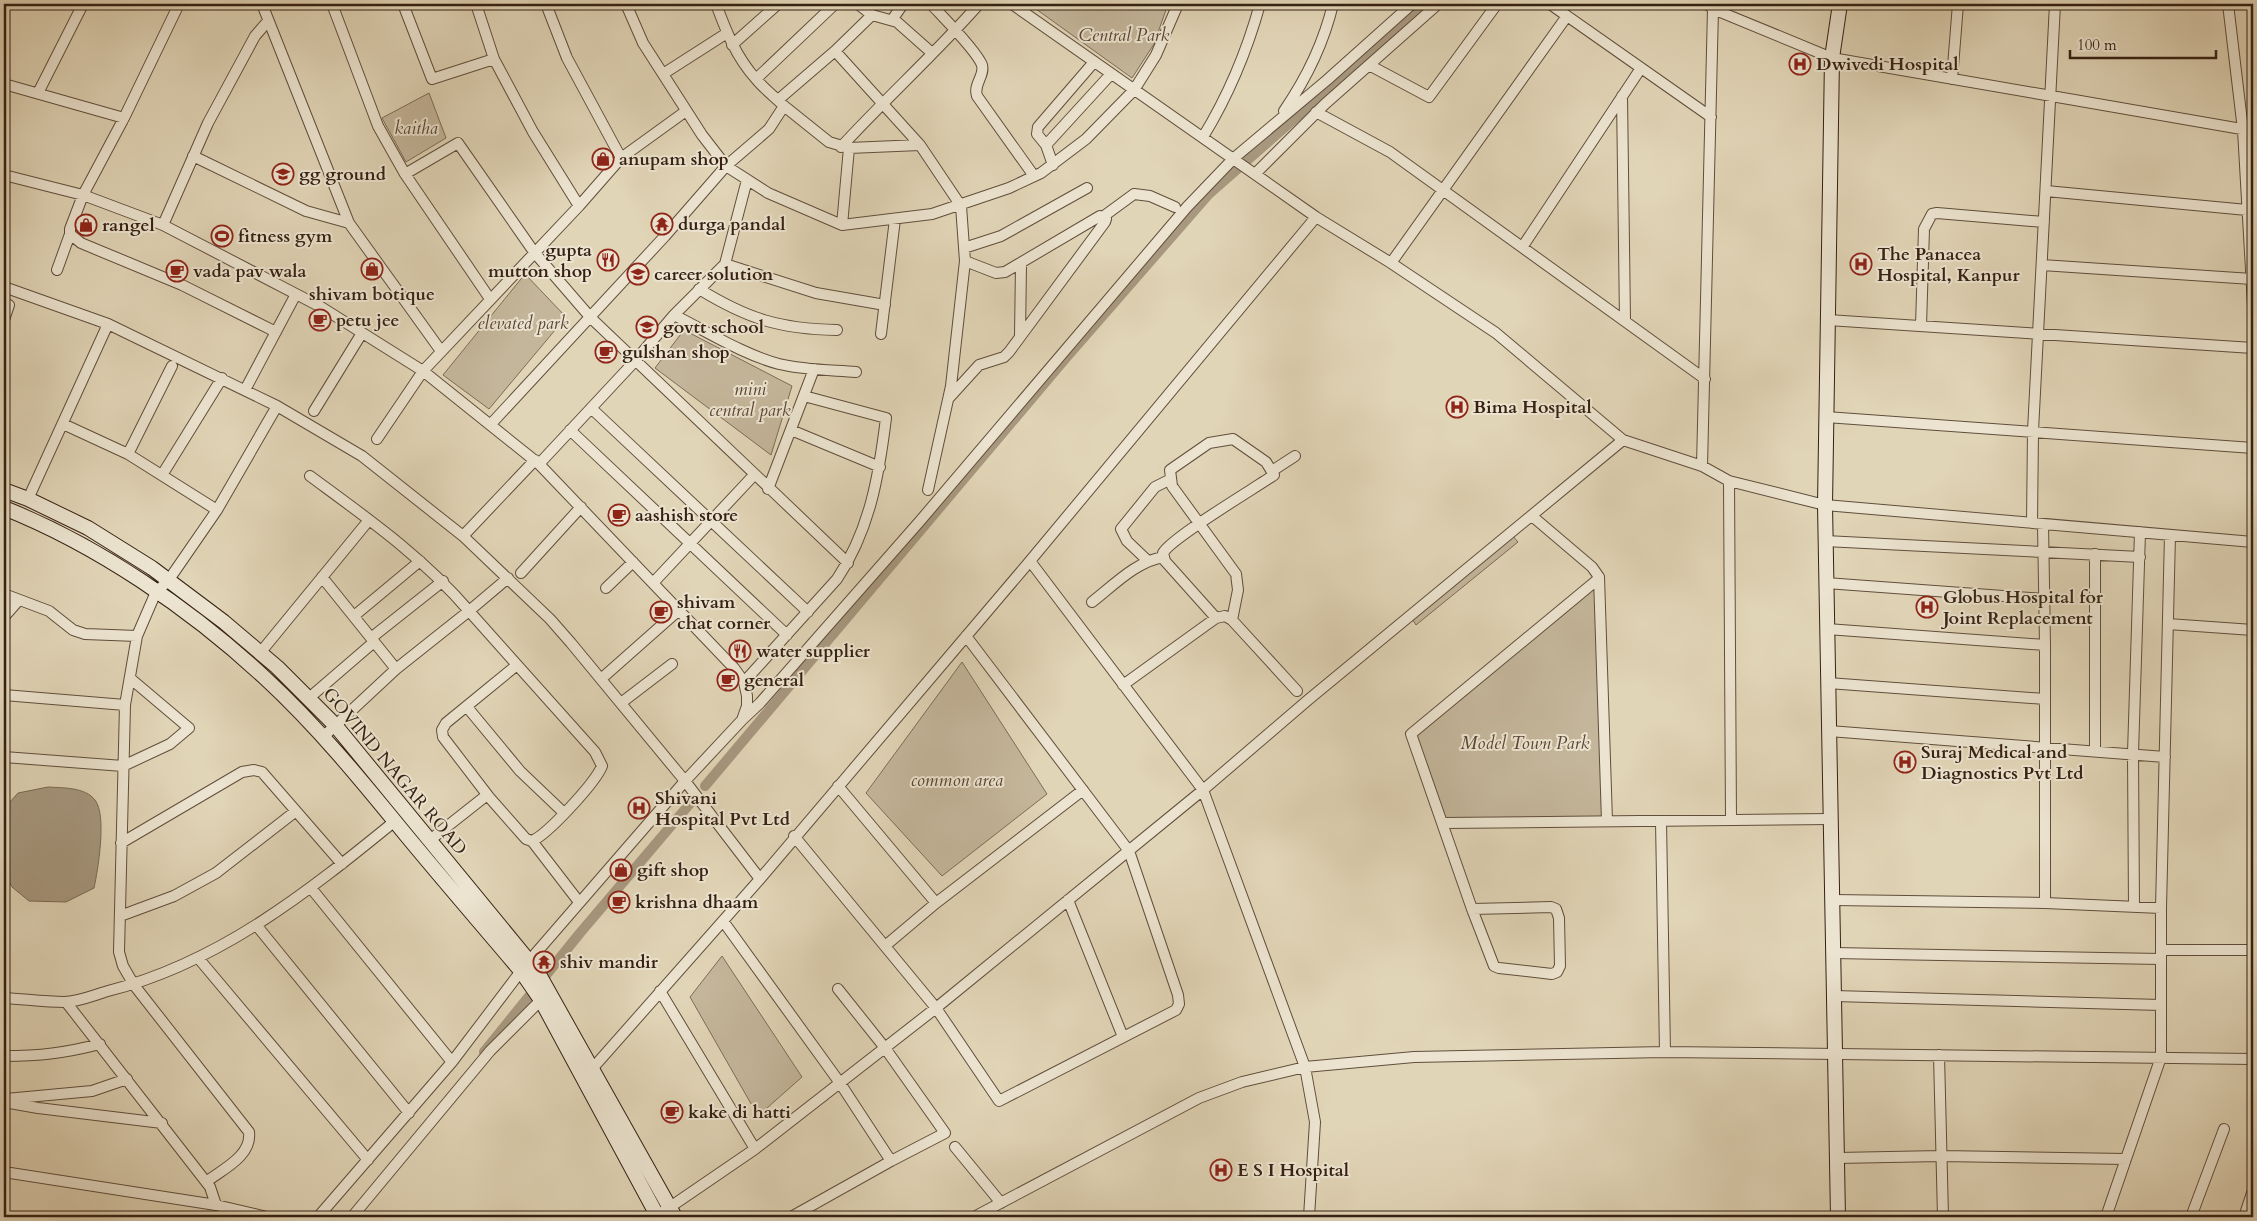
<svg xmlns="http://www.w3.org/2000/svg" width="2257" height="1221" font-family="Cardo,serif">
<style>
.green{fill:#c4b69b;stroke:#7c6c57}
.water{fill:#a7987f;stroke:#796854}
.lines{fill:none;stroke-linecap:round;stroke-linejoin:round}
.canal{stroke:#a7987f;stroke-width:10}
.street-casing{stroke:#604e3c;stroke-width:12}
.secondary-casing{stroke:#352113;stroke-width:16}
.street{stroke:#ece4d0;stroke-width:10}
.secondary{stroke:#ece4d0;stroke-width:14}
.labels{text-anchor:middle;stroke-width:4;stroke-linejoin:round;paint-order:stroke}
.park-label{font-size:18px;font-style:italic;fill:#594635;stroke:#ece4d0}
.poi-label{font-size:18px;font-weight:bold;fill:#352113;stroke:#ece4d0;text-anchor:start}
.street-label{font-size:18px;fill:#352113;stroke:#ece4d0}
</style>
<rect width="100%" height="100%" fill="#e1d5b7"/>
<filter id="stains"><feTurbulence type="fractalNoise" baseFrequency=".004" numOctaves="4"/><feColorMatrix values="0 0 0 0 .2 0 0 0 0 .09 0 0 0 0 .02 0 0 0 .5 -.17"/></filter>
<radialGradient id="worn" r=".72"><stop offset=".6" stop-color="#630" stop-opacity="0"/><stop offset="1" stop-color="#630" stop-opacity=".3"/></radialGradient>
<path class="green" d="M 1029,4 L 1168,4 L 1154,44 L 1132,78 Z
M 429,93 L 446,138 L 406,162 L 382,118 Z
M 525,274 L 566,317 L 489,409 L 443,375 Z
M 684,330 L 792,386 L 771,455 L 655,368 Z
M 1512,535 L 1518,542 L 1416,625 L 1411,617 Z
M 1597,580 L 1607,821 L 1443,823 L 1411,734 Z
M 962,662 L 1047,794 L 942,876 L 866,793 Z
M 722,956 L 802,1077 L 758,1116 L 690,997 Z"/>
<path class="water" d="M 48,787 C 63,788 85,787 95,800 C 107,815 98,870 94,888 L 66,902 L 29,901 L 12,887 L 4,873 L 4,846 L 9,831 L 9,803 L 18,793 Z"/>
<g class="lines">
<path class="canal" d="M 705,786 L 1065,359 L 1209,194 L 1425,4
M 484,1052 L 580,933 L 693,800"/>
<g class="street-casing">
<path id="street" d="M 179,4 L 124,118 L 83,195 L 70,229 L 70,234 L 81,243 L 182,285 L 276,332
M 262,4 L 349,223 L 441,351
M 332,4 L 378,126 L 405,174 L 490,299
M 403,4 L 432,79 L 494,59
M 476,4 L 494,59 L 533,132 L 579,206
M 546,4 L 567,58 L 621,158
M 626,4 L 643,43 L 702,135 L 726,166 L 768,193 L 842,225 L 932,214 L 1009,188 L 1041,173 L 1086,139 L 1134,90 L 1156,55 L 1178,4
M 931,4 C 942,16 977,51 982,65 C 985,76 973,84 977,96 L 1034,176
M 1012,4 L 1316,217 L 1391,263 L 1496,333 L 1623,440 L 1702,466 L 1729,481 L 1825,505 L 2253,542
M 1550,4 L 1711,117
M 1707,4 L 1713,9 L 1832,58 L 2253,131
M 2228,4 L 2243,130 L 2253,305
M 872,15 L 897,22 L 932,53
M 892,20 L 903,4
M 732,45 L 778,4
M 835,51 L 920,145 L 961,206 L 965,261 L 951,386 L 928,490
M 1369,65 L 1429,97 L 1497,4
M 663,74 L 727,33
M 756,79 L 835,4
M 1952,79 L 1958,4
M 4,84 L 124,118
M 38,93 L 83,4
M 1622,96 L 1625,320
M 778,100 L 835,51 L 872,15 L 858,4
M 784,106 L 829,142 L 849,148 L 842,225
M 1284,111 C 1306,79 1324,42 1333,4
M 1316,112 L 1390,152 L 1705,379
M 1203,137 C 1228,96 1247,51 1260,4
M 1046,145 L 1037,134 L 1038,127 L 1094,62
M 841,147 C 886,98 935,54 979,4
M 849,148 L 920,145
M 193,156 L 306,211 L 349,223
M 1053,165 L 1046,145 L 1111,74
M 405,174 L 458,143 L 534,252 L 591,318 L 848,563
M 1255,174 L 1325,104 L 1438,4
M 4,175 L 83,195 L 163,225 L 321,307 L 423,371 L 539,464 L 734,668 L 744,682 L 747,696 L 747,706 L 742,720 L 685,781 L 529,961
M 747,180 L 725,264 L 674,315 C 708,332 742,354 779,364 C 804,370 830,370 856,372
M 2046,191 L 2247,210
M 1104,216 L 1134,194 L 1150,196 L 1175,207
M 163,225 L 208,123 L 255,36 L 268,21
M 1523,246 L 1641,68
M 964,248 L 1001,236 L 1087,188
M 1391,263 L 1567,16
M 725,264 L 816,293 L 885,305
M 2042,265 L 2252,279
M 57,270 L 70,234
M 4,287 L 108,324 L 28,499
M 699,289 C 748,319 780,329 837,330
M 4,320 L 9,305
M 1828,320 L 2253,348
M 108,324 L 277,406 L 362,456 L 463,536 L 550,619 L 571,643 L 685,781 L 760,879
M 1921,326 L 1924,229 L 1932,214 L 1937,213 L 2044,222
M 881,334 L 895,219
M 1020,335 L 1021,265
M 245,390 L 296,294
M 949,398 L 979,365 L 1004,357 L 1009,352 L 1105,222 L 1106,219 L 1100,216 L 1005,272 L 996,273 L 965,261
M 591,408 L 808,612
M 314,411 L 362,333
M 1826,417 L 2253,448
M 63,424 L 128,454 L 217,510
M 491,424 L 665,236 L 726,166 L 769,129 L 784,106 C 775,97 764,89 756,79 C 736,57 726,31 716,4
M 570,430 L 787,635
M 791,430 L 880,467
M 377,439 L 423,371 L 579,206 L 621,158 L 686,111
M 128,454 L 172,366
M 539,464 L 635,361 L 674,315
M 1702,466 L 1713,9
M 1272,471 L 1295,456
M 162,475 L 222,378
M 310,476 C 367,518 423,557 469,611 L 508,578
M 1729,481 L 1731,820
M 768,489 L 814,369
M 2032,523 L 2033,431 L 2055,4
M 2043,524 L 2045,645 L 2045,903
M 463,536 L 535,460
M 1825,541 L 2140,557
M 1030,561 L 1203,790 L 1305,1067 L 1315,1122 L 1309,1217
M 1148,561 L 1127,541 L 1121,529 L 1155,487 L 1171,479
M 521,573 L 581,507
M 322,577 L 396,669
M 1599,577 L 1607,821
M 653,583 L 754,475
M 1826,583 L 2045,599
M 606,588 L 633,562
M 4,594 L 49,611 L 73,630 L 85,634 L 137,636
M 1092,602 C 1113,586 1136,561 1164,557
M 354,616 L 420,561
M 4,617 L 19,600
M 1216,618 L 1165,561 L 1163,553 C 1171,538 1255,488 1274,475 L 1266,462 L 1233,439 L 1209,443 L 1170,470 L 1172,486 L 1236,574 L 1238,590 L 1232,620
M 2168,624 L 2253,630
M 1827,629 L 2045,645
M 371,638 L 443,581
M 260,653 L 369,520
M 517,665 L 446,723 L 442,730 L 443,737 L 489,797 L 526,839 L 532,841 L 579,902
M 601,679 L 679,610
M 744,682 L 837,579 C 870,530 879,475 886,418 L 804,396
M 1828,683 L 2045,699
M 1123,685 L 1216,618 L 1225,616 L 1232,620 L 1297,691
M 4,695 L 125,705
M 309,698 L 374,642
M 621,703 L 672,664
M 467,707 L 520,771 L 563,812
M 743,719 L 760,703 L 920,521 L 1187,207 L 1234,158 L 1327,80 L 1412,4
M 1829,731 L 2165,757
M 323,737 L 396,669 L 469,611 L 595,752 L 602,766 C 595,783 548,834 532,841
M 2095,750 L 2095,554
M 4,757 L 123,766 L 170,744 L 189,728 L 131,679
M 838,786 L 936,903
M 1661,821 L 1665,1052
M 1443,823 L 1831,819
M 794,836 L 936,1008 L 999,1101 L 1176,1010 L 1179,1004 L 1178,995 L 1129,851 L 966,636
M 430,840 L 487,795
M 121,843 L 242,772 L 254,770 L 262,772 L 342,864
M 311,888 L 452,1062
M 1068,900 L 1123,1037
M 1833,900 L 2045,903 L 2161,908
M 2134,907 L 2133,753 L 2140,532
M 1472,909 L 1551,907 L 1556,909 L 1559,918 L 1560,966 L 1557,972 L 1552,974 L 1499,968 L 1494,966 L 1472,909 L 1411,734 L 1597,580 L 1599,577 L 1592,567 L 1532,516
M 120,916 L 174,896 L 216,873 L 296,811
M 723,921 L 840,1083 L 891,1161
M 257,926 L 409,1113
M 885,946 L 936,903 L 1083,790
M 2161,950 L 2253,950
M 1834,953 L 2161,959
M 199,959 L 368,1160
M 660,991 L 755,1149
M 1834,996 L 2161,1005
M 4,998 C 24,999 44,1002 64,1002 C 78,1002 94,995 108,991 C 219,963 308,892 395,821
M 66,1002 L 210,1187 L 216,1205
M 1939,1055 L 1943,1217
M 4,1056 C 40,1056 65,1053 100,1044
M 587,1073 L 592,1069 L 760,879 L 1030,561 L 1316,217
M 6,1099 L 92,1091 L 127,1079
M 4,1102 L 38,1108 L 162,1123
M 955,1147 L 1001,1203
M 1837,1158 L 1941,1156 L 2126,1159
M 4,1172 L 216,1205 L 267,1217
M 206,1182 C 223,1169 252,1156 249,1132 L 134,985 L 123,966 L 119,952 L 125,705 L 137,636 L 156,592 L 168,581 L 217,510 L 277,406
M 657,1216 L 755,1149 L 936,1008 L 1203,790 L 1308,700 L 1623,440
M 318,1217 L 452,1062 L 521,971
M 352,1217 L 490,1051 L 541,1000
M 791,1217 L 891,1161 L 945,1133 L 885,1048 L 838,989
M 974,1217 L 1199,1098 L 1242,1082 L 1305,1067 L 1414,1057 L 1665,1052 L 2253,1059
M 2106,1217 L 2161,1057 L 2161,908 L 2170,535
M 2191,1217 L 2224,1129
M 2244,1217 L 2253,1190"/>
</g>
<g class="secondary-casing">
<path id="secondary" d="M 4,490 L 28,499 L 88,528 L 152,568 L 224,622 L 277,667 L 335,725 L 537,971 L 675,1217
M 4,508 C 97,545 191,609 265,678 C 317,726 362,781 406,835 C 444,881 483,926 521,971 L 541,1000 L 658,1217
M 1838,1217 L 1825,505 L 1832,58 L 1840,4"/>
</g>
<use href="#street" class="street"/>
<use href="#secondary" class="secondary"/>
</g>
<defs>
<g id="hospital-ring" transform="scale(1.125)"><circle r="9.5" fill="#ece4d0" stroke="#8f2418" stroke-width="1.5"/><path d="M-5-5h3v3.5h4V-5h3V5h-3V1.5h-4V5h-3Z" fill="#8f2418"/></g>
<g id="shop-ring" transform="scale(1.125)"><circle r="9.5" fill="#ece4d0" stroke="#8f2418" stroke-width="1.5"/><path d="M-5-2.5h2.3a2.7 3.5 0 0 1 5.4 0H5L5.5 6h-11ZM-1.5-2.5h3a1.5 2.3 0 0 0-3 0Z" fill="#8f2418"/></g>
<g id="school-ring" transform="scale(1.125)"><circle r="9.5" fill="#ece4d0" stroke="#8f2418" stroke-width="1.5"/><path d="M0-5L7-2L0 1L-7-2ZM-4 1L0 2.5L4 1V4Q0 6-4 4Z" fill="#8f2418"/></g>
<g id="temple-ring" transform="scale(1.125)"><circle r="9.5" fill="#ece4d0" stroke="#8f2418" stroke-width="1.5"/><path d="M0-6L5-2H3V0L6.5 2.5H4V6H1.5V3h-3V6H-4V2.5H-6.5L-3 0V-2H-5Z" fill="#8f2418"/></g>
<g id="stadium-ring" transform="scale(1.125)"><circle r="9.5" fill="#ece4d0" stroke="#8f2418" stroke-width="1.5"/><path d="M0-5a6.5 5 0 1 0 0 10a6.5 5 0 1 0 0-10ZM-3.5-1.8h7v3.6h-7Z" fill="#8f2418"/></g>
<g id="restaurant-ring" transform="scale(1.125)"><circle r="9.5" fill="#ece4d0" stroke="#8f2418" stroke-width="1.5"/><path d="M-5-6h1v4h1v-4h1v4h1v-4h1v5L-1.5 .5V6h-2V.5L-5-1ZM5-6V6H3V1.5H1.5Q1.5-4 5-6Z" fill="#8f2418"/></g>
<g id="cafe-ring" transform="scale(1.125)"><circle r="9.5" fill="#ece4d0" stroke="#8f2418" stroke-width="1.5"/><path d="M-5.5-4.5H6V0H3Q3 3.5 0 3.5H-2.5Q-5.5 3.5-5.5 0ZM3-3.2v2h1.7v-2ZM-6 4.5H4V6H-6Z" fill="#8f2418"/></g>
</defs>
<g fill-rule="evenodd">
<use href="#hospital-ring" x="1800" y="64"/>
<use href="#shop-ring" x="603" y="159"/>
<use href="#school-ring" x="283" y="174"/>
<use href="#temple-ring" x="662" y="224"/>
<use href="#shop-ring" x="86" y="225"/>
<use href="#stadium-ring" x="222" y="236"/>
<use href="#restaurant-ring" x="608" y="260"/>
<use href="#hospital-ring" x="1861" y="264"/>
<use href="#shop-ring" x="372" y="269"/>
<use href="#cafe-ring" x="177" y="271"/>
<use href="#school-ring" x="638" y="274"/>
<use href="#cafe-ring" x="320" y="320"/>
<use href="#school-ring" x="647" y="327"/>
<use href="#cafe-ring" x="606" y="352"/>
<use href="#hospital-ring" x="1457" y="407"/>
<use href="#cafe-ring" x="619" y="515"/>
<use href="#hospital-ring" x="1927" y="607"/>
<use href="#cafe-ring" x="661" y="612"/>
<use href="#restaurant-ring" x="740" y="651"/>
<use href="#cafe-ring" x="728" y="680"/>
<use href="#hospital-ring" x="1905" y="762"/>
<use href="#hospital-ring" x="639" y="808"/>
<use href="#shop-ring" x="621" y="870"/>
<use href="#cafe-ring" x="619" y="902"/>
<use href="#temple-ring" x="544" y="962"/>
<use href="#cafe-ring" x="672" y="1112"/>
<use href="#hospital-ring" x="1221" y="1170"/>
</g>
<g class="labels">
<g class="park-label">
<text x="1124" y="41">Central Park</text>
<text x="416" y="134">kaitha</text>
<text x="523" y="329">elevated park</text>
<text x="750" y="395">mini<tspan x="750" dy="21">central park</tspan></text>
<text x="1525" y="749">Model Town Park</text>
<text x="957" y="786">common area</text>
</g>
<g class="poi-label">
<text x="1816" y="70">Dwivedi Hospital</text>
<text x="619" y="165">anupam shop</text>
<text x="299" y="180">gg ground</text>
<text x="678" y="230">durga pandal</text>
<text x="102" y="231">rangel</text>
<text x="238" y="242">fitness gym</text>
<text x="592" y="256" text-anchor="end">gupta<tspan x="592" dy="21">mutton shop</tspan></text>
<text x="1877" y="260">The Panacea<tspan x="1877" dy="21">Hospital, Kanpur</tspan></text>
<text x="193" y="277">vada pav wala</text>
<text x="654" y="280">career solution</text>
<text x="372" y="300" text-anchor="middle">shivam botique</text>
<text x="336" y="326">petu jee</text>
<text x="663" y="333">govtt school</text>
<text x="622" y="358">gulshan shop</text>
<text x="1473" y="413">Bima Hospital</text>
<text x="635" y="521">aashish store</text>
<text x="1943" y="603">Globus Hospital for<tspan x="1943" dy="21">Joint Replacement</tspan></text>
<text x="677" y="608">shivam<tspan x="677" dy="21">chat corner</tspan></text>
<text x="756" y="657">water supplier</text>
<text x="744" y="686">general</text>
<text x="1921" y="758">Suraj Medical and<tspan x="1921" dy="21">Diagnostics Pvt Ltd</tspan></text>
<text x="655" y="804">Shivani<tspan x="655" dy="21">Hospital Pvt Ltd</tspan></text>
<text x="637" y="876">gift shop</text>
<text x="635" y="908">krishna dhaam</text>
<text x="560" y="968">shiv mandir</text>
<text x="688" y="1118">kake di hatti</text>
<text x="1237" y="1176">E S I Hospital</text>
</g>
<g class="street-label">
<text transform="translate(395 771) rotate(50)" y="6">GOVIND NAGAR ROAD</text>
</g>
</g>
<rect width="2257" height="1221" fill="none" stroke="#e1d5b7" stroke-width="20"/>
<rect x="5" y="5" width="2247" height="1211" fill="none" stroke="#352113" stroke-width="2.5"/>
<rect x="10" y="10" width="2237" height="1201" fill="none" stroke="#352113"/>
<path d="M2070 50v8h146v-8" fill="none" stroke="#352113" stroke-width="2.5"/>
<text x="2077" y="50" font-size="15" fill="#352113" stroke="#ece4d0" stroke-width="4" paint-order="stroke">100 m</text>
<rect width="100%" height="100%" filter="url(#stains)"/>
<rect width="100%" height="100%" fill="url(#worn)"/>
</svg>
